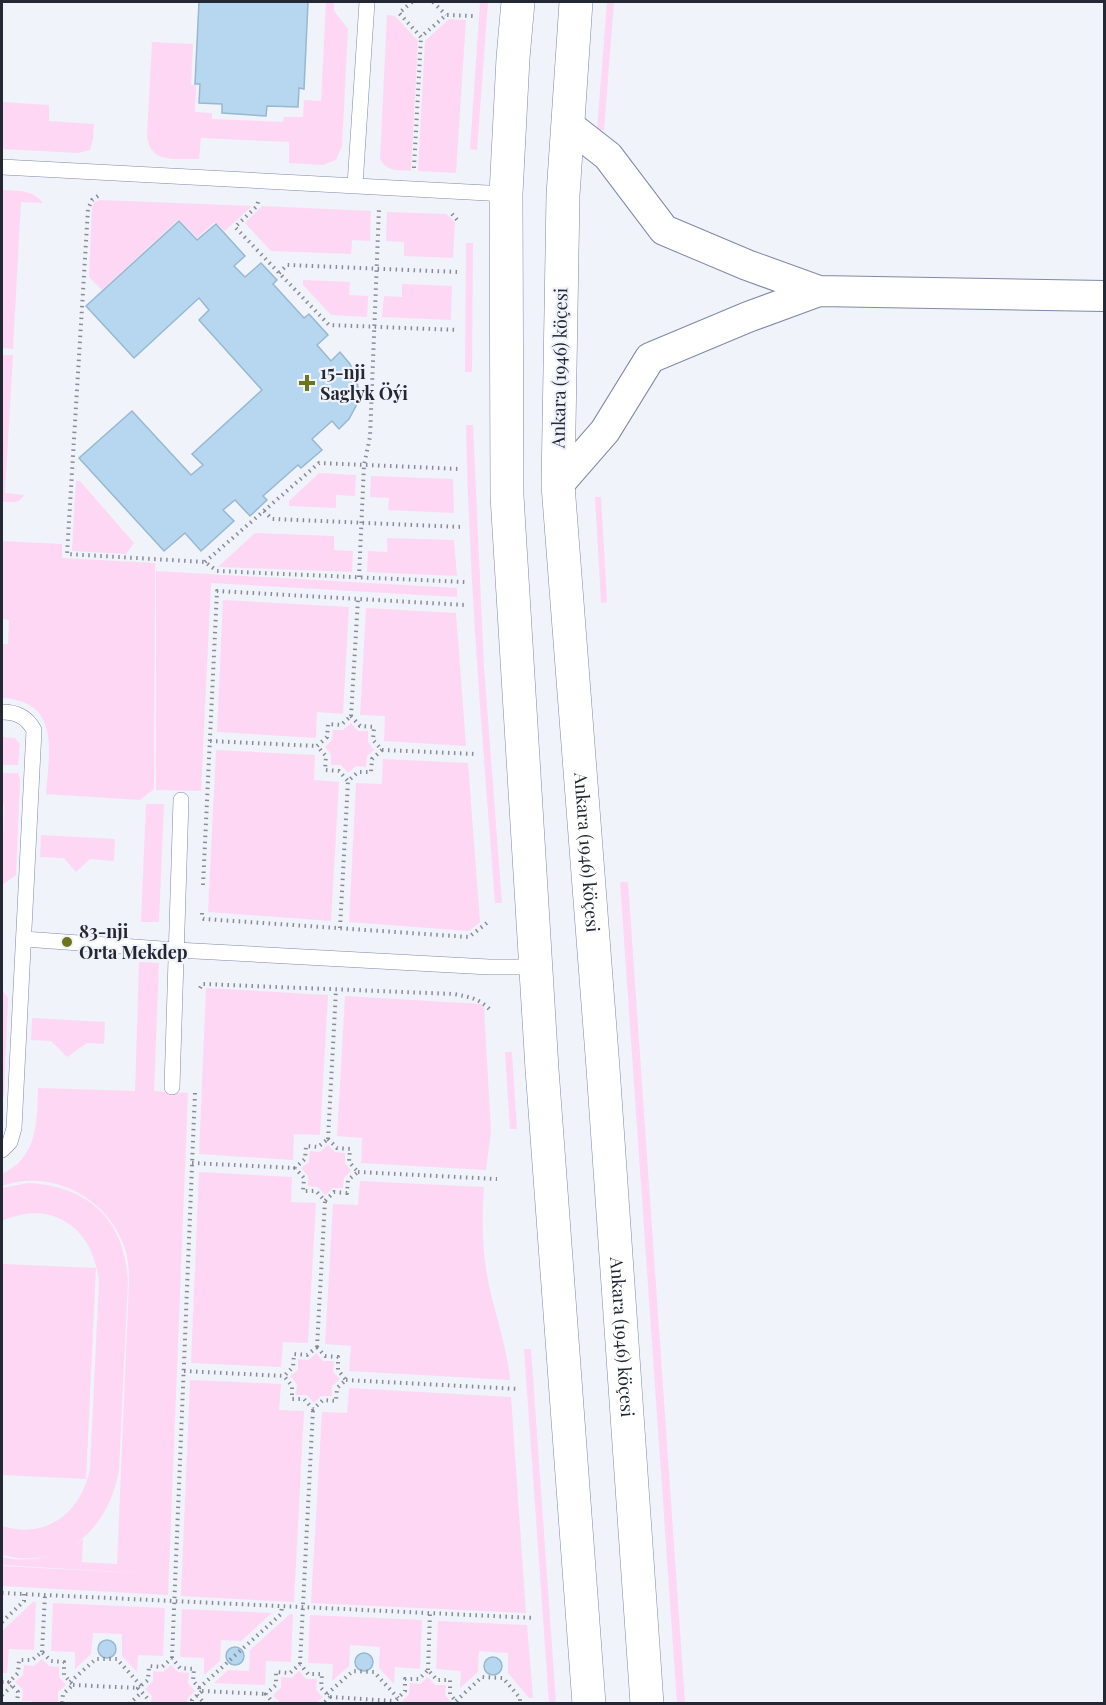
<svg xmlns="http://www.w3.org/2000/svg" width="1106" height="1705" font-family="'Playfair Display',serif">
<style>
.green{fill:#fed7f5}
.building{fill:#b6d7ef;stroke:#97b8cf;stroke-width:1.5}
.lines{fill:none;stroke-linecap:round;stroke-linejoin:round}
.service-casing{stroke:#7f89a8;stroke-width:16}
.minor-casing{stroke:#7f89a8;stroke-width:32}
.secondary-casing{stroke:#7f89a8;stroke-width:34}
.path{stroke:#888c95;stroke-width:4;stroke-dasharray:1.5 4.5;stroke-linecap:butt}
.service{stroke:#fff;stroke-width:15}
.minor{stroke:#fff;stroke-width:30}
.secondary{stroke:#fff;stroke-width:33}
.poi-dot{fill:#6e741c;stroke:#f0f3fa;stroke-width:2}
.labels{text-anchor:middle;stroke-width:4.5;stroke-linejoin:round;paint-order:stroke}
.street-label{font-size:18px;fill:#232834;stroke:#f0f3fa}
.poi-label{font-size:18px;font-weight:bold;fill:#232834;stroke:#f0f3fa;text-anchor:start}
</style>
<rect width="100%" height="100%" fill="#f0f3fa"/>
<path class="green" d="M 326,2 L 334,2 L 334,11 L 348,29 L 342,146 L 336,160 L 323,165 L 289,163 L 289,142 L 201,138 L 199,159 C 177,158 149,165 147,135 L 152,42 L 193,44 L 191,85 L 196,85 L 195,112 L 212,113 L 212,119 L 283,122 L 284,117 L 303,117 L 304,100 L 321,101 Z
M 480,2 L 488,2 L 477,150 L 470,149 Z
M 607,2 L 614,2 L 604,130 L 597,130 Z
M 387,15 L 395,16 L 418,41 L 411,171 C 398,170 387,172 380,159 Z
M 449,19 L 466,20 L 456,173 L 418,171 L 425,41 Z
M 2,102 L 49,105 L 49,121 L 94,124 L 93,139 L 90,150 L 78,153 L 2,149 Z
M 2,190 C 18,191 32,189 43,203 L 21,202 L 13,349 L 2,348 Z
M 101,200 L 252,206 L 225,231 L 215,222 L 197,238 L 179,219 L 102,290 L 89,277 L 92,208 L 94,202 Z
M 262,206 L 371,211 L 370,241 L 352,240 L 351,254 L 271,251 L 245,223 Z
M 387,212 L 446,214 L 455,222 L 453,258 L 404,256 L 404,242 L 386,241 Z
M 466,243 L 473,243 L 472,372 L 465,372 Z
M 303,280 L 350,282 L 349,295 L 368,296 L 367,317 L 331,315 L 303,285 Z
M 402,284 L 452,286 L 451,320 L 382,317 L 384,296 L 402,297 Z
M 2,355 L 13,355 L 5,493 L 24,495 C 20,504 11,502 2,502 Z
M 466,425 L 473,425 L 484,667 L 502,903 L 495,903 C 483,744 469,585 466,425 Z
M 319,473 L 356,475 L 355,496 L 336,495 L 336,508 L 289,506 L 289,501 Z
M 371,476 L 453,479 L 454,513 L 388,510 L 389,498 L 370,497 Z
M 76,481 L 80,481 L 134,543 L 126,554 L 72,551 Z
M 595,497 L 601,497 L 607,602 L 601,603 Z
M 255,533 L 334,536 L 334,550 L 353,551 L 352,572 L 218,567 Z
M 387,538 L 454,540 L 457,576 L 367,572 L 368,551 L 387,552 Z
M 2,541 L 62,544 L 62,558 L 155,563 L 154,789 L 140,800 L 46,794 C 49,752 61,701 2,698 L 2,644 L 8,644 L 9,620 L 2,619 Z
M 156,571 L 457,588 L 457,597 L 211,583 L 201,791 L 156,790 Z
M 223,600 L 349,607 L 343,714 L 317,712 L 316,738 L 217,732 Z
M 366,608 L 456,613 L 466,746 L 384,741 L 385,716 L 360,715 Z
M 351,723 L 358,731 L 368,731 L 368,742 L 374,750 L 367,756 L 366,767 L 356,766 L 348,773 L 341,765 L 331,765 L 331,754 L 325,747 L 332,740 L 333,730 L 343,730 Z
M 2,737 L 15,738 L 20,744 L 18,765 L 2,765 Z
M 216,750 L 315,755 L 314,780 L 339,782 L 331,921 L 208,912 Z
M 383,759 L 468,763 L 480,922 L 469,931 L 349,922 L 356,783 L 382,784 Z
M 2,773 L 18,773 L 20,779 L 16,875 L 2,885 L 4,805 L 2,804 Z
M 146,804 L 164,804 L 159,922 L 141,922 Z
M 41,835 L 115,839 L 114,861 L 90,859 L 76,872 L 64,858 L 40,857 Z
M 620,882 L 628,882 L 685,1703 L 677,1703 Z
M 139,962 L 159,963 L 154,1091 L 188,1093 L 168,1595 L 2,1586 L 2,1566 L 155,1574 L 2,1565 L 2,1557 C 31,1564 59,1556 83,1539 L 82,1562 L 117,1564 L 129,1282 C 129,1268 128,1254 122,1241 C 103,1195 49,1169 2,1186 L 2,1174 C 38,1157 37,1122 38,1088 L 135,1091 Z
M 206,988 L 328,995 L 320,1135 L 294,1134 L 293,1160 L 199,1154 Z
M 2,990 L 8,998 L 4,1096 L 2,1100 Z
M 345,996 L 481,1004 L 484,1008 L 491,1131 L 486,1170 L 361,1163 L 362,1138 L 337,1136 Z
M 32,1018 L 105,1022 L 104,1044 L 87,1043 L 67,1057 L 51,1041 L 31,1040 Z
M 505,1052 L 512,1052 L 517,1129 L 510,1129 Z
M 328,1145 L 335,1152 L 345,1153 L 345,1163 L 351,1171 L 344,1178 L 343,1188 L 333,1188 L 325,1195 L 318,1187 L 308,1186 L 308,1176 L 301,1168 L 309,1162 L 310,1151 L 320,1152 Z
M 199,1172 L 292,1177 L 291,1202 L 316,1203 L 308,1343 L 283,1342 L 281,1367 L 191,1363 Z
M 360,1181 L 484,1187 C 482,1216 482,1247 487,1275 C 493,1310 507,1344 510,1380 L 349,1371 L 351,1346 L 325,1344 L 333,1204 L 358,1205 Z
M 28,1183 C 89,1186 125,1220 128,1282 L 119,1469 C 110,1528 64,1571 2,1555 L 2,1526 C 47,1540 82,1512 90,1468 L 99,1282 C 94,1229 53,1198 2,1221 L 2,1188 Z
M 2,1264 L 96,1268 L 86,1479 L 2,1475 Z
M 524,1349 L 531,1349 L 556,1703 L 549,1703 Z
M 316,1353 L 323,1361 L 334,1361 L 333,1372 L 340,1379 L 332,1386 L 332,1396 L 321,1396 L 314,1403 L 307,1395 L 296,1395 L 297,1384 L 290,1376 L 298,1370 L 298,1359 L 309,1360 Z
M 190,1380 L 281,1384 L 279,1410 L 304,1411 L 294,1602 L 181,1596 Z
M 349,1388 L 511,1397 L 526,1613 L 311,1603 L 322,1412 L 347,1413 Z
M 33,1602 L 36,1602 L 34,1650 L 9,1649 L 7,1673 L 2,1673 L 2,1631 Z
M 53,1603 L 165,1608 L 163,1656 L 138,1655 L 137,1672 L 122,1656 L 122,1634 L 93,1633 L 91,1654 L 75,1669 L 75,1652 L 51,1651 Z
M 182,1609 L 272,1613 L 241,1641 L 221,1640 L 220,1661 L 204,1675 L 204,1658 L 180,1657 Z
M 290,1614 L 293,1614 L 291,1662 L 266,1661 L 265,1685 L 214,1683 L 228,1670 L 249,1671 L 250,1650 Z
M 310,1615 L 422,1620 L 420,1669 L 395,1667 L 394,1684 L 379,1668 L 380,1647 L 350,1645 L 349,1666 L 332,1681 L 333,1664 L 308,1663 Z
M 438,1621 L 527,1625 L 533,1698 L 529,1698 L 508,1673 L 508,1653 L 479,1651 L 478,1672 L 460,1688 L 461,1671 L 436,1669 Z
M 42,1659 L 49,1666 L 59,1667 L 59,1677 L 66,1685 L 58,1692 L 58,1702 L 35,1704 L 32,1701 L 22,1701 L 23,1690 L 15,1682 L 23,1675 L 24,1665 L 34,1666 Z
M 171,1665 L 178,1672 L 189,1673 L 188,1683 L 195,1691 L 188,1698 L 187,1703 L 151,1703 L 152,1696 L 145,1689 L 153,1681 L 153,1671 L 163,1672 Z
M 299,1671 L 306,1679 L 317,1679 L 316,1690 L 323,1697 L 316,1703 L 280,1703 L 273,1695 L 281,1688 L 281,1677 L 291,1678 Z
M 428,1677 L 435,1685 L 446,1685 L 445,1695 L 452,1703 L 404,1703 L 402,1701 L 409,1694 L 410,1683 L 420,1684 Z"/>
<path class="building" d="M 199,2 L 308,2 L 304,89 L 299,88 L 298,107 L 267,106 L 266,116 L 222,113 L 222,104 L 199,103 L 200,84 L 195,84 Z
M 179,221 L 197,240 L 216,224 L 245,256 L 234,266 L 245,277 L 261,263 L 277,280 L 273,284 L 304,318 L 309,314 L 328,335 L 317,345 L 331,361 L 340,352 L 350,364 L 356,377 L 359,392 L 356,406 L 349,419 L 339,429 L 332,421 L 312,439 L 322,450 L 301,468 L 298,465 L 263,496 L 267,500 L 250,516 L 235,500 L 223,510 L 234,521 L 201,551 L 185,533 L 164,551 L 79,458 L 132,411 L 191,475 L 203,465 L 192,454 L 262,390 L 199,320 L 209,310 L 199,298 L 134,358 L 86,306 Z
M98 1649a9 9 0 1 1 18 0a9 9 0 1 1-18 0Z
M226 1656a9 9 0 1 1 18 0a9 9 0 1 1-18 0Z
M355 1662a9 9 0 1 1 18 0a9 9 0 1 1-18 0Z
M484 1666a9 9 0 1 1 18 0a9 9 0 1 1-18 0Z"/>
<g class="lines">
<g class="service-casing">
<path id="service" d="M 2,167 L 506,194
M 355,185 L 367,2
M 2,712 C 17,712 27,717 34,730 L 14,1128 L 10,1142 L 2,1150
M 24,939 L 176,950 L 489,967 L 536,967
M 172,1087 L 181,800"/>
</g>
<g class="minor-casing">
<path id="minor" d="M 567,124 L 608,156 L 664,230 L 747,265 L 819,291 L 1104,296
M 558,485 L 605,431 L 650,358 L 748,317 L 819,291"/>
</g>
<g class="secondary-casing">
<g id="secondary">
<path d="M 518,2 L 513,58 L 506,194 L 507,496 L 542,1069 L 589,1704"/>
<path id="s1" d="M 576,2 L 563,195 L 558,485 L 603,1068 L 647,1704"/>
</g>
</g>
<path class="path" d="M 412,2 L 399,13 L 421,37 L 446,15 L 473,16
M 433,2 L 446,15
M 414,168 L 421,37
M 98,196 L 92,200 L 88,209 L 67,554 L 205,562 L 217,571 L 465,582
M 258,202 L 257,206 L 235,227 L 329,325 L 458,330
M 452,214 L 460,223
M 279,273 L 287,265 L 459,272
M 264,511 L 272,519 L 462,527
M 205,562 L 319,463 L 460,469
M 359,577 L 364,465 L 370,437 L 379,208
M 351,716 L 360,726 L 374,727 L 373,740 L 382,750 L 372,759 L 371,772 L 358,772 L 348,781 L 339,771 L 325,770 L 326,756 L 317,746 L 327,737 L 328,724 L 341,725 Z
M 351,716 L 358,599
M 210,741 L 317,746
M 382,750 L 475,754
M 203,885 L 217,591 L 465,605
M 202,913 L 202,918 L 204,919 L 469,937 L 488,922
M 340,928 L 348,781
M 200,988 L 202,984 L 454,994 C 470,997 481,999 492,1012
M 328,1139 L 337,1148 L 350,1149 L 349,1162 L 358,1172 L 348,1180 L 347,1193 L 334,1192 L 325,1201 L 316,1191 L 303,1191 L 304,1178 L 295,1168 L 305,1159 L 306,1146 L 318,1147 Z
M 328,1139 L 336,990
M 192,1163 L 295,1168
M 358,1172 L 497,1179
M 317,1347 L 325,1356 L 338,1357 L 338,1370 L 346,1380 L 337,1388 L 336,1401 L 323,1400 L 313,1409 L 304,1399 L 292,1399 L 292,1386 L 284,1376 L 293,1367 L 294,1354 L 307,1355 Z
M 317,1347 L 325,1201
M 184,1371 L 284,1376
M 346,1380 L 519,1389
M 2,1593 L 535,1618
M 2,1622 L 24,1601 L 24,1594
M 42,1652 L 45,1595
M 172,1658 L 195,1092
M 300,1664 L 313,1409
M 428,1670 L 430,1614
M 2,1682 L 9,1682
M 70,1682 L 96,1659 L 117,1659 L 141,1686
M 73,1685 L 138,1688
M 199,1688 L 281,1614 L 282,1607
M 202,1691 L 266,1694
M 327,1694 L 353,1671 L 374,1672 L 398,1698
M 2,1695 L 12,1686
M 197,1695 L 205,1704
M 330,1697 L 395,1701
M 456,1701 L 482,1677 L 503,1678 L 520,1698 L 520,1704
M 17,1704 L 18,1692 L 9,1682 L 18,1673 L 19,1660 L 32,1660 L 42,1652 L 51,1661 L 64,1662 L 64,1675 L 73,1685 L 63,1694 L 62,1704
M 129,1704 L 142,1692
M 147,1704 L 147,1698 L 138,1688 L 148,1680 L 149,1666 L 162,1667 L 172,1658 L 180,1668 L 194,1669 L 193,1681 L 202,1691 L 192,1700 L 192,1704
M 274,1704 L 266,1694 L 276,1685 L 276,1672 L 290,1673 L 300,1664 L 308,1674 L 322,1674 L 321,1688 L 330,1697 L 323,1704
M 398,1704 L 395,1701 L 405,1691 L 405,1679 L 419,1679 L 428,1670 L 437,1680 L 450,1680 L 450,1694 L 458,1704"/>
<use href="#service" class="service"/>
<use href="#minor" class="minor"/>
<use href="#secondary" class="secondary"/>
</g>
<g class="poi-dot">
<path d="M304 374h6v6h6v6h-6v6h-6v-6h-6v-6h6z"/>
<circle cx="67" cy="942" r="6"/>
</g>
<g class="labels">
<g class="street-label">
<text transform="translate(560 368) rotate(-89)" y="6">Ankara (1946) köçesi</text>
<text dy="6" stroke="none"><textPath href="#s1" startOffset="852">Ankara (1946) köçesi</textPath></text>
<text dy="6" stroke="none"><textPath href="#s1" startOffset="1338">Ankara (1946) köçesi</textPath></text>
</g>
<g class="poi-label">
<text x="320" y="379">15-nji<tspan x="320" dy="21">Saglyk Öýi</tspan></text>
<text x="79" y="938">83-nji<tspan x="79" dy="21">Orta Mekdep</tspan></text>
</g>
</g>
<rect width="1106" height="1705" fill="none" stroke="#232834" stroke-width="6"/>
</svg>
